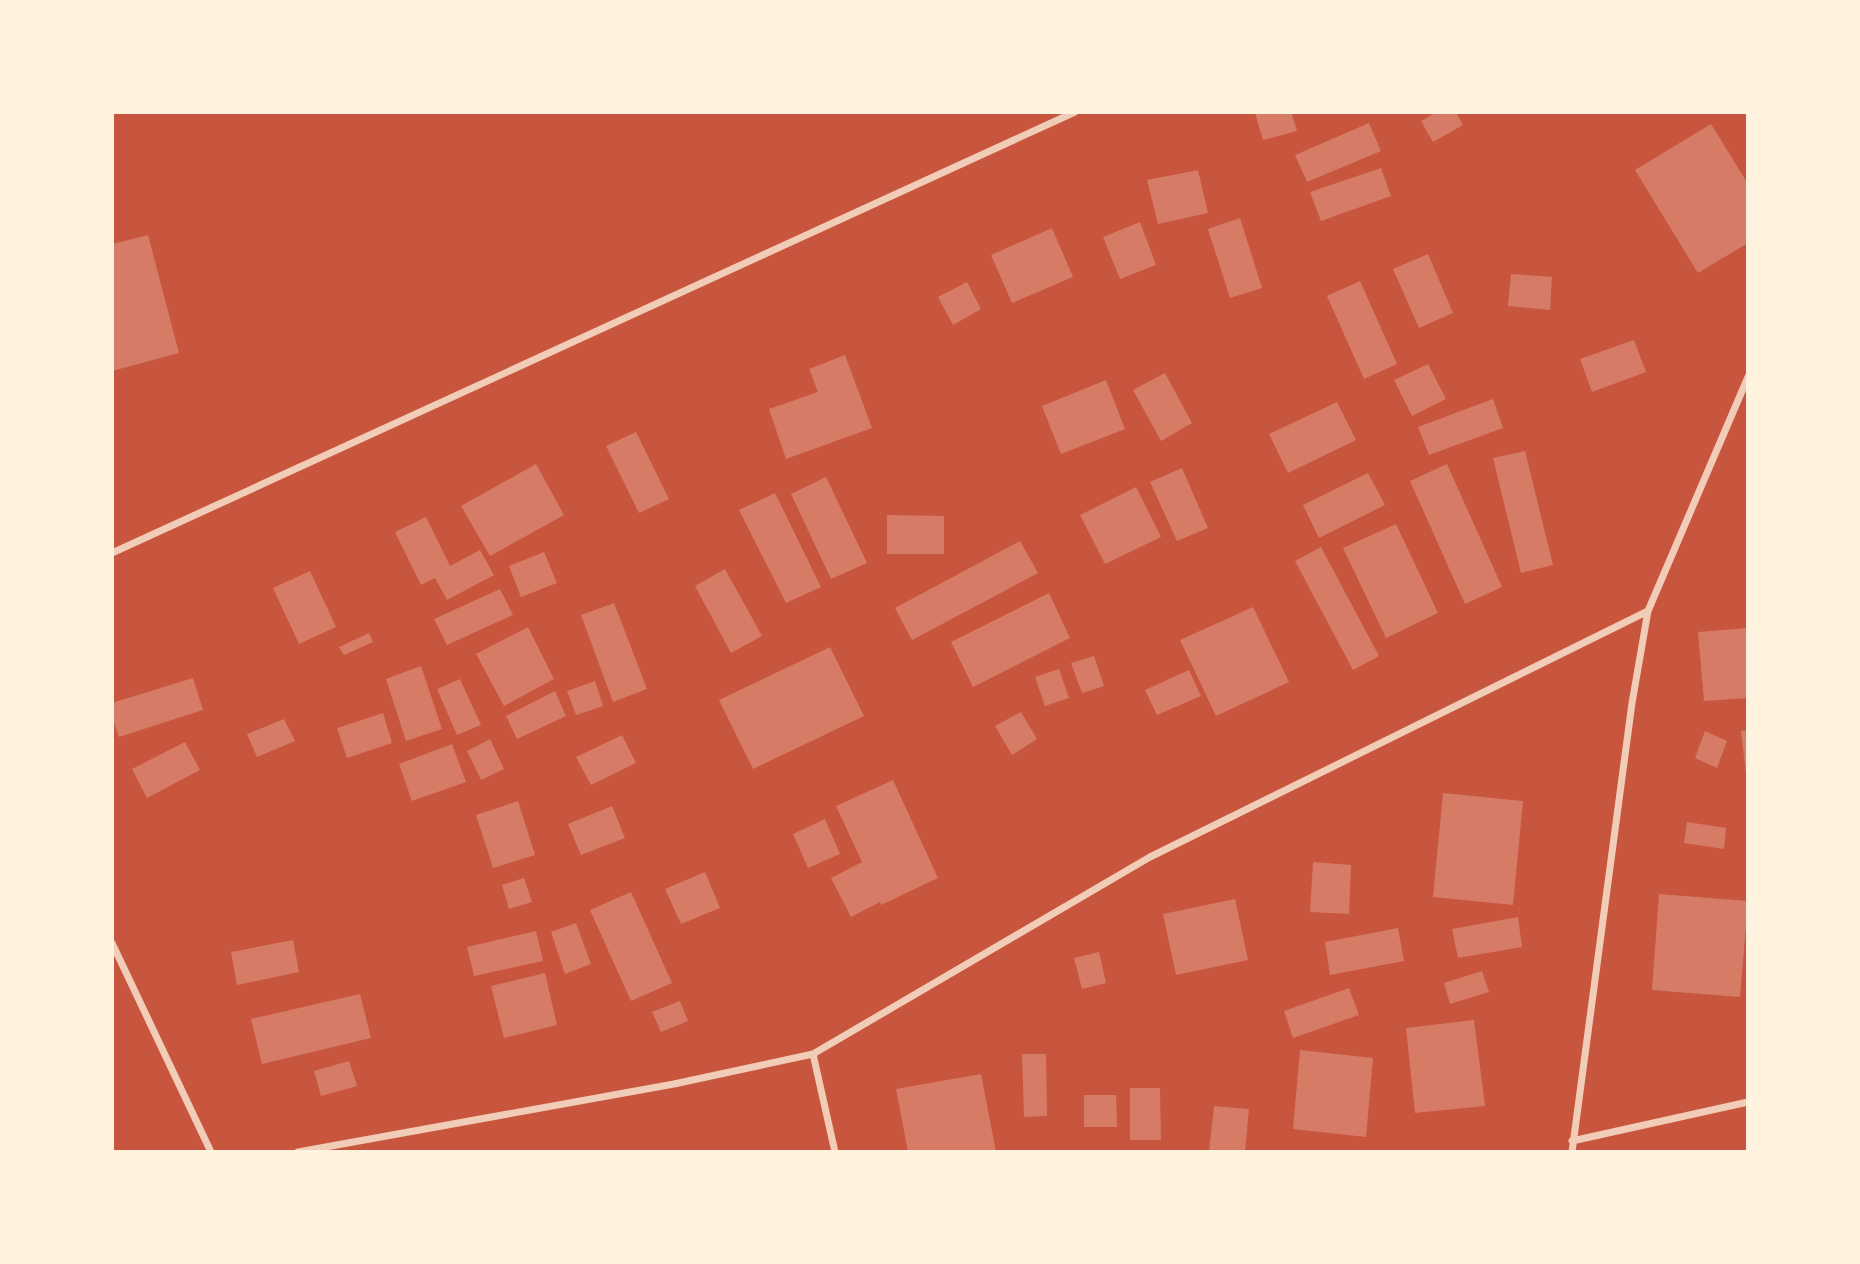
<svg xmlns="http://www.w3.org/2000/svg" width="1860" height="1264" font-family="'PT Sans',sans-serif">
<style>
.building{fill:#d67c66}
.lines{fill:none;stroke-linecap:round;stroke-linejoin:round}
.minor{stroke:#f1ccb7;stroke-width:7}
</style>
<rect width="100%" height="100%" fill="#c8553d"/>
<path class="building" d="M 1259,112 L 1291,112 L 1297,131 L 1263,140 L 1255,113 Z
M 1437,112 L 1456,112 L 1463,125 L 1433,142 L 1421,121 Z
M 1369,123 L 1381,151 L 1307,182 L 1295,155 Z
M 1711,124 L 1748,184 L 1748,243 L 1698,273 L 1635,170 Z
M 1381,168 L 1391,196 L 1321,221 L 1310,192 Z
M 1198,170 L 1208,213 L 1158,224 L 1147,180 Z
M 1240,218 L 1262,288 L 1230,298 L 1208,229 Z
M 1140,222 L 1156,265 L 1120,279 L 1103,237 Z
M 1052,228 L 1073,277 L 1012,303 L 991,255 Z
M 148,235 L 179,353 L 112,371 L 112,244 Z
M 1428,254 L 1453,313 L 1419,328 L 1393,269 Z
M 1511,274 L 1552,277 L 1550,310 L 1508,306 Z
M 1360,281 L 1397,364 L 1364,379 L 1327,296 Z
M 967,282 L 981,309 L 953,325 L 938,297 Z
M 1634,340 L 1646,372 L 1592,392 L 1580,359 Z
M 845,355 L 872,428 L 786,459 L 769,409 L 818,392 L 809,369 Z
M 1428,364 L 1446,399 L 1412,416 L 1394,380 Z
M 1165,373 L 1192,423 L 1161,441 L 1133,390 Z
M 1106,380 L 1125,429 L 1061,454 L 1042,406 Z
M 1493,399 L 1503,428 L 1429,455 L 1418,427 Z
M 1337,402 L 1356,440 L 1288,473 L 1269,434 Z
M 636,432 L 669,499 L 639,513 L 606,446 Z
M 1525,451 L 1553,565 L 1521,573 L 1493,458 Z
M 536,464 L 564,515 L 490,556 L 461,506 Z
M 1447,464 L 1502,587 L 1465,604 L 1410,481 Z
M 1182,468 L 1208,528 L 1177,541 L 1150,482 Z
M 1368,473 L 1385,505 L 1319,538 L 1303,505 Z
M 826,477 L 867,563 L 831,579 L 791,494 Z
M 1136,487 L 1161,537 L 1105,564 L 1080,515 Z
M 775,493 L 821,587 L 786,603 L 739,510 Z
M 887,515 L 944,516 L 944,554 L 887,554 Z
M 426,517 L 450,566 L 480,550 L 494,575 L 447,600 L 435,578 L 421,585 L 395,532 Z
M 1396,524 L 1438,613 L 1386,638 L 1343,548 Z
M 1020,541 L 1038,573 L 912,640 L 895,608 Z
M 1321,547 L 1379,656 L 1353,670 L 1295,561 Z
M 544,552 L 557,583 L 521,597 L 509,566 Z
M 725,569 L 762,636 L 731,653 L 695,586 Z
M 310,571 L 336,627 L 299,644 L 273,588 Z
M 500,589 L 513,615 L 447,645 L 434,619 Z
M 1049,593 L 1070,638 L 973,687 L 951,642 Z
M 614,603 L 647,689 L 613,702 L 581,615 Z
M 1253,607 L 1289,682 L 1216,716 L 1180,640 Z
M 528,627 L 554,679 L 504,706 L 476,654 Z
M 1748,628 L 1748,698 L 1704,701 L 1698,632 Z
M 369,633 L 373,642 L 344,655 L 339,647 Z
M 830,647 L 864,716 L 753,769 L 719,700 Z
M 1094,656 L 1104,686 L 1082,693 L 1071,663 Z
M 421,666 L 442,729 L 406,741 L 386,679 Z
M 1059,669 L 1069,698 L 1045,706 L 1035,677 Z
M 1189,670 L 1201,696 L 1157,715 L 1145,690 Z
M 193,678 L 203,710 L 119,737 L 112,716 L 112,703 Z
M 460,679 L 481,725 L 457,735 L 437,689 Z
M 595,681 L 603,706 L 576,715 L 567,691 Z
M 555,691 L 566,716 L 517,739 L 506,716 Z
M 1021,712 L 1037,739 L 1012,755 L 995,726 Z
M 383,713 L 392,743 L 347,758 L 337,728 Z
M 284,719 L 295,741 L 257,757 L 247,734 Z
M 1748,730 L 1748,774 L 1746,774 L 1741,731 Z
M 1705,731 L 1727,741 L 1717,768 L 1695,758 Z
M 622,735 L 636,763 L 591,785 L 576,757 Z
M 490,739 L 504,769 L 481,780 L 467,751 Z
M 185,742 L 200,770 L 147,798 L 132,769 Z
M 452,744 L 466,782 L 412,801 L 399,764 Z
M 893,780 L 938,878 L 881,905 L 880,902 L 851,917 L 831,878 L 862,862 L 836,806 Z
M 1443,793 L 1523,801 L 1513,905 L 1433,897 Z
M 518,801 L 535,855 L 493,868 L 476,815 Z
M 612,806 L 625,838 L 581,855 L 568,824 Z
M 825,819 L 840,854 L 808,868 L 793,834 Z
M 1687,822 L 1726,828 L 1724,849 L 1684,843 Z
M 1313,862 L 1351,865 L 1349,914 L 1310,912 Z
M 705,872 L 720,908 L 681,924 L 665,889 Z
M 524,878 L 532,902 L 509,909 L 502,885 Z
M 631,892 L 672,983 L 631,1001 L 590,910 Z
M 1659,894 L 1748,901 L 1740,997 L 1652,990 Z
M 1235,899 L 1248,960 L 1176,975 L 1163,914 Z
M 1518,917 L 1522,947 L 1458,958 L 1452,929 Z
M 576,923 L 591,964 L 565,974 L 551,932 Z
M 1398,928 L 1404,961 L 1330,975 L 1325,942 Z
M 536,931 L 543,961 L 474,976 L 467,947 Z
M 293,940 L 299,972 L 237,985 L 231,952 Z
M 1099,952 L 1106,983 L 1082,989 L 1074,958 Z
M 1482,971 L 1489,992 L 1450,1004 L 1444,983 Z
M 545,973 L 557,1025 L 504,1038 L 491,986 Z
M 1349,988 L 1359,1015 L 1293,1038 L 1284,1011 Z
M 360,994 L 371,1038 L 262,1064 L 251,1019 Z
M 680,1001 L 688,1021 L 661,1032 L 652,1012 Z
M 1474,1020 L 1485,1106 L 1415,1113 L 1406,1028 Z
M 1300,1050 L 1373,1058 L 1366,1137 L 1293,1129 Z
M 1022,1054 L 1046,1054 L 1047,1116 L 1024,1117 Z
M 349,1061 L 357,1086 L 321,1096 L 314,1071 Z
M 981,1074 L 996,1152 L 908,1152 L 896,1089 Z
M 1130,1088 L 1160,1088 L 1161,1140 L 1130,1140 Z
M 1084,1095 L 1116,1095 L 1117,1127 L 1084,1127 Z
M 1214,1106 L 1249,1109 L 1245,1152 L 1209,1152 Z"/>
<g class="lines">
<path class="minor" d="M 112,553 L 1075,112
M 112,943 L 211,1152
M 813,1054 L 835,1152
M 1572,1141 L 1748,1102
M 298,1152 L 674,1084 L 813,1054 L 1150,857 L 1648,611
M 1572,1152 L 1632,703 L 1648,611 L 1748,377"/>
</g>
<rect width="1860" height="1264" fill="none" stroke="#fff3e0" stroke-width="228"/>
</svg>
